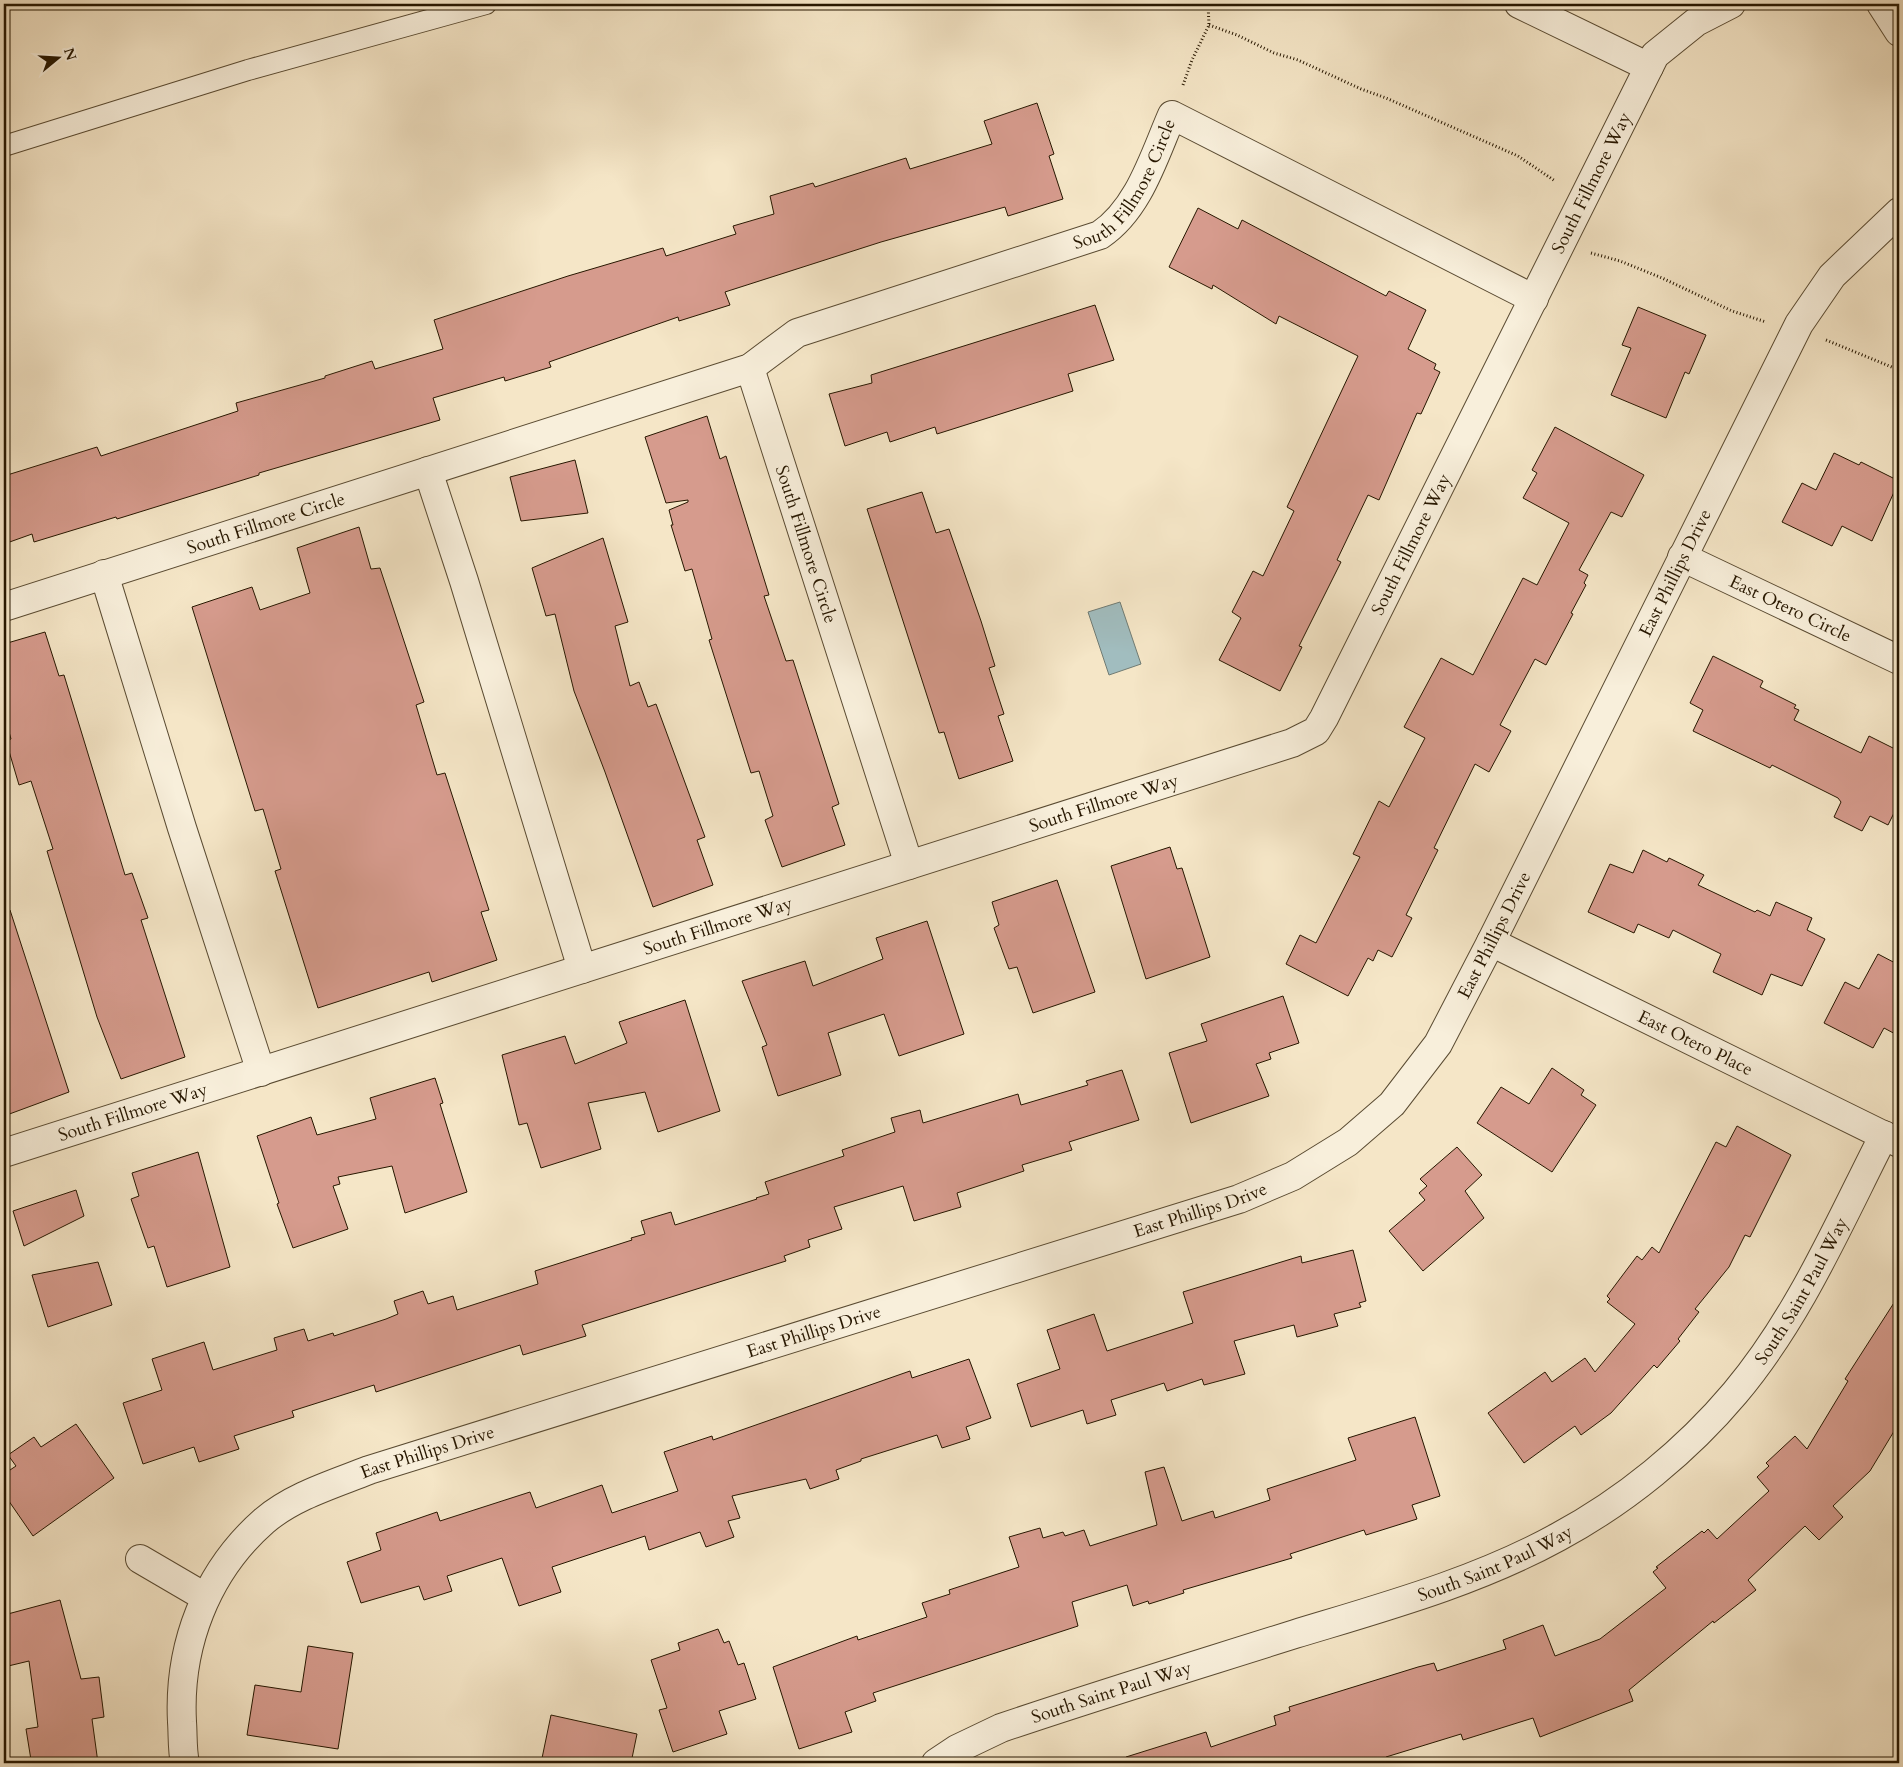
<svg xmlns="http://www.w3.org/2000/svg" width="1903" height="1767" font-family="Cardo,serif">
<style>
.water{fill:#a1bdbf;stroke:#707b73}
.building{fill:#d69b8d;stroke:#271700}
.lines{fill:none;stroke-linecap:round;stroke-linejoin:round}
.service-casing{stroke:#5a4b32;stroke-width:22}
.minor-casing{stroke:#5a4b32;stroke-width:30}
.tertiary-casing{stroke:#5a4b32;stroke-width:30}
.path{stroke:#271700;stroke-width:3;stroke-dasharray:1 2.5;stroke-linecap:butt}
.service{stroke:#f8efdb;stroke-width:20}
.minor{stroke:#f8efdb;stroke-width:28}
.tertiary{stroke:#f8efdb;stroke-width:28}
.labels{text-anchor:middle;stroke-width:4.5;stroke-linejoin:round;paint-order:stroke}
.street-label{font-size:18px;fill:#271700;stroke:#f8efdb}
</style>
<rect width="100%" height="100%" fill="#f5e6c7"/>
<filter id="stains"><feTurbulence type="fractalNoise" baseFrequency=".004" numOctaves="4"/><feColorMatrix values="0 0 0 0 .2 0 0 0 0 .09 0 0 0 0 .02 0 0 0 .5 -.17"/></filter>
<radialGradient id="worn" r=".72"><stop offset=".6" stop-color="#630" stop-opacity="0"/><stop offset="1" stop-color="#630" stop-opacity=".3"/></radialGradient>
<path class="water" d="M 1120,602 L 1141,664 L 1109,675 L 1088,612 Z"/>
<path class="building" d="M 1037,103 L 1054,154 L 1049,156 L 1063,199 L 1008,216 L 1005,207 L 881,242 L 725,292 L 730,305 L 679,321 L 678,317 L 549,362 L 551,367 L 505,381 L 504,377 L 433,398 L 440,420 L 259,473 L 259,475 L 117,519 L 116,517 L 34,542 L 32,534 L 4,544 L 4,476 L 97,447 L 101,456 L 238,411 L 236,403 L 325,378 L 325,376 L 372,361 L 375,369 L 443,349 L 434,320 L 568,276 L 663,248 L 666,256 L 736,234 L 733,226 L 774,214 L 770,196 L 813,183 L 815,187 L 906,158 L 910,169 L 992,144 L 984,121 Z
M 1198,208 L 1238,229 L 1242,220 L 1386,296 L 1389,291 L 1426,310 L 1408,349 L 1436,364 L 1434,369 L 1440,372 L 1421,414 L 1417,413 L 1379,500 L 1368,495 L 1337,560 L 1341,562 L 1299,646 L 1302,647 L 1280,691 L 1219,660 L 1241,618 L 1232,612 L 1253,571 L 1263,576 L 1294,511 L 1287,507 L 1358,356 L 1279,316 L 1276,324 L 1213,285 L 1212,289 L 1169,267 Z
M 1095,305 L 1114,360 L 1068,374 L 1073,391 L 937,434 L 935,427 L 890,442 L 887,432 L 845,446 L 829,394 L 872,383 L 871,375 Z
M 1638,307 L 1706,335 L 1689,374 L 1685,372 L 1666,418 L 1611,395 L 1631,348 L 1622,345 Z
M 707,416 L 720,459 L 726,456 L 769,595 L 764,596 L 786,661 L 793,660 L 839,804 L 832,807 L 845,845 L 782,867 L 765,820 L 773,816 L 759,771 L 751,773 L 709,640 L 712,639 L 692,569 L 685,571 L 671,525 L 673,525 L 669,510 L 688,502 L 688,500 L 666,503 L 645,437 Z
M 1555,427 L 1644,475 L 1622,517 L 1611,512 L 1579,570 L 1588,575 L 1584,583 L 1586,585 L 1571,613 L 1573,614 L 1546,665 L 1535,659 L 1500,725 L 1511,731 L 1489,772 L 1475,764 L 1434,848 L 1438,850 L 1406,915 L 1412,918 L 1392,957 L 1378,950 L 1373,961 L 1368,958 L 1348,996 L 1286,964 L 1300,935 L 1316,943 L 1360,857 L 1353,854 L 1379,801 L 1389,807 L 1425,738 L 1404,727 L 1441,658 L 1473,675 L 1523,578 L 1537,585 L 1569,523 L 1523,498 L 1537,473 L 1532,470 Z
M 1834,453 L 1859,465 L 1861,462 L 1899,481 L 1872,541 L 1842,526 L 1832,546 L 1782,522 L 1802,483 L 1816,490 Z
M 575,460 L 588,513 L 521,521 L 510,477 Z
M 922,492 L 936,533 L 949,529 L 981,621 L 995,666 L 989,668 L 1004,714 L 998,716 L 1013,761 L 959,779 L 944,732 L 939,733 L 867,509 Z
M 359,527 L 371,569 L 380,568 L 424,702 L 416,705 L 437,775 L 445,773 L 489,910 L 481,912 L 497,960 L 432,982 L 429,972 L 318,1008 L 275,871 L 281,869 L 263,809 L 255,811 L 192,607 L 252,587 L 260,610 L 310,593 L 297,548 Z
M 603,538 L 628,622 L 615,626 L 630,686 L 639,682 L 648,707 L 656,704 L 705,837 L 697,840 L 713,885 L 653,907 L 605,772 L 574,691 L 555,614 L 546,616 L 532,568 Z
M 45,632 L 59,676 L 64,675 L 125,875 L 132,873 L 148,918 L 141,920 L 185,1057 L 121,1079 L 97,1017 L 47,851 L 53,849 L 31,781 L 19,785 L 6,741 L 11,739 L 4,714 L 4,644 Z
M 1713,656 L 1763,681 L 1760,687 L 1796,705 L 1794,708 L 1799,710 L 1794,720 L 1861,753 L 1869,736 L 1899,751 L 1899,803 L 1888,825 L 1870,816 L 1862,831 L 1834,817 L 1841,802 L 1838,798 L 1772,765 L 1770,768 L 1693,731 L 1703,710 L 1690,703 Z
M 1170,847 L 1177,869 L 1182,868 L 1210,957 L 1146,979 L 1111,866 Z
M 1643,850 L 1667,862 L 1669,858 L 1704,875 L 1698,885 L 1755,912 L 1757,910 L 1770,916 L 1776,902 L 1812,918 L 1807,930 L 1825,939 L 1802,986 L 1771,974 L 1762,995 L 1713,972 L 1721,954 L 1673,930 L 1669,938 L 1638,924 L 1634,933 L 1588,912 L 1610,864 L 1633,873 Z
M 1057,880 L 1095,992 L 1033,1013 L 1017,967 L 1009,969 L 994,928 L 999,925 L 992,902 Z
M 10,910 L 69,1092 L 4,1116 L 4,911 Z
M 927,921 L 964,1034 L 899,1056 L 884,1014 L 828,1033 L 841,1075 L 778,1096 L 762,1047 L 767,1045 L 742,981 L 805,961 L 813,986 L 883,959 L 876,938 Z
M 1878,954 L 1899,965 L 1899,1036 L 1884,1028 L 1873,1048 L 1824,1023 L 1845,982 L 1859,989 Z
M 1283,996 L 1299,1043 L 1269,1053 L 1271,1059 L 1256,1064 L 1269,1096 L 1191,1123 L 1169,1053 L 1207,1041 L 1201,1024 Z
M 685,1000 L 720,1111 L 658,1132 L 645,1092 L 588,1103 L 601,1149 L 541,1168 L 527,1123 L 519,1125 L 502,1055 L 565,1036 L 575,1064 L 627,1043 L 619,1022 Z
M 1552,1068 L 1584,1090 L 1581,1095 L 1596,1105 L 1552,1172 L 1477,1123 L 1501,1087 L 1529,1104 Z
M 1122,1070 L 1139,1120 L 1069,1142 L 1072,1150 L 1022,1165 L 1024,1171 L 957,1193 L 961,1207 L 914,1221 L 903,1186 L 834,1207 L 842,1229 L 808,1240 L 810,1247 L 784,1256 L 786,1261 L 582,1325 L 586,1336 L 523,1355 L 520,1345 L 376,1392 L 374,1385 L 292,1411 L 294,1417 L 234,1436 L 239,1449 L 199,1462 L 194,1447 L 143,1464 L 123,1403 L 162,1390 L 152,1359 L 204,1342 L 213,1370 L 277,1350 L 274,1338 L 304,1329 L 308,1341 L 333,1333 L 334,1336 L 386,1319 L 398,1314 L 394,1301 L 423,1291 L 428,1304 L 453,1296 L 457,1310 L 538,1284 L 535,1271 L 632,1240 L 631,1238 L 645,1234 L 641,1221 L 671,1212 L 675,1225 L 757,1199 L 756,1198 L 769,1194 L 765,1182 L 844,1156 L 842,1150 L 895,1132 L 891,1118 L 920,1110 L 923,1123 L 1018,1094 L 1021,1105 L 1088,1085 L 1086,1081 Z
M 435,1078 L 443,1103 L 440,1104 L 467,1192 L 405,1213 L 392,1166 L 338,1177 L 340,1184 L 333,1186 L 348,1229 L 293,1248 L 277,1204 L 279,1203 L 257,1136 L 311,1117 L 317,1135 L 376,1119 L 370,1098 Z
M 1737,1126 L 1791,1155 L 1750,1237 L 1745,1235 L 1729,1267 L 1695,1309 L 1699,1312 L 1678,1339 L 1680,1341 L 1657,1368 L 1654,1365 L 1611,1413 L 1581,1435 L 1575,1426 L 1524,1463 L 1488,1413 L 1545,1372 L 1552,1382 L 1585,1358 L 1595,1372 L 1635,1324 L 1607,1302 L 1610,1299 L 1607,1296 L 1637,1256 L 1642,1260 L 1652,1247 L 1659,1253 L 1716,1142 L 1726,1147 Z
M 1457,1147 L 1482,1175 L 1465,1191 L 1484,1218 L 1423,1271 L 1389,1231 L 1425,1200 L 1419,1193 L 1427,1186 L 1420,1179 Z
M 198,1152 L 230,1267 L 167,1287 L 154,1246 L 148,1248 L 131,1199 L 139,1196 L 132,1173 Z
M 76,1190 L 84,1216 L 24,1246 L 13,1211 Z
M 1353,1250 L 1366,1301 L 1359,1303 L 1361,1307 L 1334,1314 L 1338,1326 L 1297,1337 L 1294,1325 L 1234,1341 L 1245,1374 L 1204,1385 L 1202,1379 L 1167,1391 L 1164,1383 L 1111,1400 L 1116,1415 L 1087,1424 L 1083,1410 L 1031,1427 L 1017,1384 L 1060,1369 L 1047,1330 L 1094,1314 L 1107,1351 L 1193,1323 L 1183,1292 L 1301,1256 L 1302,1263 Z
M 98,1262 L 112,1305 L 48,1327 L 32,1275 Z
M 1899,1295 L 1899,1423 L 1870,1471 L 1833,1506 L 1843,1517 L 1819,1540 L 1805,1526 L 1748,1580 L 1756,1590 L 1714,1623 L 1713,1621 L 1629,1690 L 1633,1701 L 1540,1737 L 1533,1718 L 1463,1740 L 1461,1734 L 1386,1757 L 1389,1763 L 1127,1763 L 1126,1757 L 1206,1732 L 1211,1747 L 1276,1725 L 1274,1716 L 1290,1711 L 1289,1707 L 1418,1667 L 1434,1663 L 1437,1671 L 1506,1649 L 1503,1640 L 1543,1625 L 1555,1656 L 1600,1639 L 1666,1588 L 1653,1572 L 1658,1568 L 1656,1567 L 1702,1531 L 1704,1533 L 1708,1529 L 1717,1539 L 1769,1491 L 1757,1477 L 1769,1466 L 1766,1463 L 1795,1436 L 1807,1449 L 1848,1381 L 1845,1379 Z
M 969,1359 L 991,1418 L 966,1427 L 970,1439 L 942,1448 L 937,1435 L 861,1459 L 861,1461 L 836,1470 L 839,1479 L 810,1489 L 806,1479 L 732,1496 L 740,1518 L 728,1521 L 734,1537 L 706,1547 L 700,1532 L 649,1550 L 645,1536 L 552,1567 L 561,1592 L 519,1606 L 502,1558 L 447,1576 L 452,1591 L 424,1600 L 419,1586 L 361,1603 L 347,1562 L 381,1550 L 376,1533 L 437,1512 L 440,1521 L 530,1492 L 536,1508 L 602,1485 L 612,1513 L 678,1491 L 664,1452 L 712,1436 L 713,1440 L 910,1371 L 912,1378 Z
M 1415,1417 L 1440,1496 L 1412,1505 L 1417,1519 L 1366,1535 L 1364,1530 L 1290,1554 L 1292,1558 L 1183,1590 L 1184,1593 L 1149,1604 L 1148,1601 L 1133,1606 L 1127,1585 L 1072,1602 L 1078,1626 L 873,1693 L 876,1701 L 845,1712 L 852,1732 L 799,1749 L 773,1667 L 857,1636 L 858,1640 L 927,1617 L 922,1603 L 950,1594 L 949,1590 L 1019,1567 L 1009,1537 L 1040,1528 L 1043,1538 L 1063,1532 L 1065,1536 L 1084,1530 L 1090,1546 L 1157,1525 L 1145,1472 L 1164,1467 L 1182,1521 L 1213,1511 L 1215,1518 L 1270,1500 L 1267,1489 L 1356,1460 L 1348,1438 Z
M 76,1424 L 114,1478 L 33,1536 L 4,1494 L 4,1474 L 16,1466 L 8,1455 L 34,1437 L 41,1447 Z
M 60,1600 L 81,1679 L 99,1677 L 104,1717 L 92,1719 L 98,1763 L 43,1763 L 43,1759 L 31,1760 L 26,1729 L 38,1727 L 29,1661 L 4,1667 L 4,1615 Z
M 718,1629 L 724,1643 L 729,1641 L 738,1665 L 744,1663 L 756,1699 L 719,1711 L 727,1734 L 673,1752 L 659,1710 L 667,1708 L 651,1660 L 680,1650 L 678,1643 Z
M 308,1646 L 353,1653 L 338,1749 L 247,1735 L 255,1685 L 301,1692 Z
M 551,1715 L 637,1734 L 631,1763 L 541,1763 Z"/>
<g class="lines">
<g class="service-casing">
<path id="service" d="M 4,146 L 248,70 L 486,4"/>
</g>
<g class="minor-casing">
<g id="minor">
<path d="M 1519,4 L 1649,67"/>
<path id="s1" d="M 750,368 L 909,865"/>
<path d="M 428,471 L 464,581 L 582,969"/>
<path id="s2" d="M 1682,557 L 1899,660"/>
<path d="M 104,574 L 182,828 L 261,1072"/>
<path id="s3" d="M 4,607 L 750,368 L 797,333 L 1100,235 C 1139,209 1154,156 1172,115 L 1534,299"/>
<path id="s4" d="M 1491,942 L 1899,1143"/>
<path id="s5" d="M 4,1153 L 1292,743 L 1316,731 L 1324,718 L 1655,55 L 1696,22 L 1731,4"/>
<path d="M 140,1559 L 205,1597"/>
<path id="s6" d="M 185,1763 C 182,1750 183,1735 182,1722 C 178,1646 206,1572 264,1521 C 293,1496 334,1484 369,1470 L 1239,1199 L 1293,1176 L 1348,1142 L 1392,1104 L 1438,1044 L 1491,942 L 1799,324 L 1832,276 L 1899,212"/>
<path id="s7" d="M 936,1763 L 957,1749 L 1001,1728 C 1098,1695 1197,1665 1295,1634 C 1384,1607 1476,1582 1558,1537 C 1625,1501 1687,1450 1735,1393 C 1799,1317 1839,1223 1884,1135"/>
</g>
</g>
<g class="tertiary-casing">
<path id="tertiary" d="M 1881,4 L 1899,32"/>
</g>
<path class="path" d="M 1209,25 L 1237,35 L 1274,53 L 1298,60 L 1361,89 L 1386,98 L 1518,156 L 1555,181
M 1183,85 L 1192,60 L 1209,25 L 1208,4
M 1591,253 L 1620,261 L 1662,278 L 1732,311 L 1766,322
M 1826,340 L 1899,370"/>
<use href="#service" class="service"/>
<use href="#minor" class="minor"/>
<use href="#tertiary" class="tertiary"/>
</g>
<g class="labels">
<g class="street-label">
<text dy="6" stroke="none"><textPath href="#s3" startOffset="1215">South Fillmore Circle</textPath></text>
<text dy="6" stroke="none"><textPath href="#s5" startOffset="1992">South Fillmore Way</textPath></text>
<text dy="6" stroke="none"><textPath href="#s3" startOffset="275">South Fillmore Circle</textPath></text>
<text dy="6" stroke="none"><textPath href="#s1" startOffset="185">South Fillmore Circle</textPath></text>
<text dy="6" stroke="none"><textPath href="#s5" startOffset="1588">South Fillmore Way</textPath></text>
<text dy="6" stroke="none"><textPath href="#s6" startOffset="2079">East Phillips Drive</textPath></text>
<text dy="6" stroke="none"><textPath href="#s2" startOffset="120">East Otero Circle</textPath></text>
<text dy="6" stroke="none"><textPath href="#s5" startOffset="1154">South Fillmore Way</textPath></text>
<text dy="6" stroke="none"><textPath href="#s5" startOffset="749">South Fillmore Way</textPath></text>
<text dy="6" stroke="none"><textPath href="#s6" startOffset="1674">East Phillips Drive</textPath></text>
<text dy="6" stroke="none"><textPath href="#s4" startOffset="228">East Otero Place</textPath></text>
<text dy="6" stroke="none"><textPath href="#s5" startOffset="135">South Fillmore Way</textPath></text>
<text dy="6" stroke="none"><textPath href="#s6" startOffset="1254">East Phillips Drive</textPath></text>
<text dy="6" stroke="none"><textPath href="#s7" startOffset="1015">South Saint Paul Way</textPath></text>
<text dy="6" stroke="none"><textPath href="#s6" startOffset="849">East Phillips Drive</textPath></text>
<text dy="6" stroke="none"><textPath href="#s6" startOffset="444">East Phillips Drive</textPath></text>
<text dy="6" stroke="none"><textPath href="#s7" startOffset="595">South Saint Paul Way</textPath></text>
<text dy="6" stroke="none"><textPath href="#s7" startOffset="190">South Saint Paul Way</textPath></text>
</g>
</g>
<rect width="1903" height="1767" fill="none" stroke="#f5e6c7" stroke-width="20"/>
<rect x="5" y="5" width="1893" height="1757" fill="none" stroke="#271700" stroke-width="2.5"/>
<rect x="10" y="10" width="1883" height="1747" fill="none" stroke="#271700"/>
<g transform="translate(58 58) rotate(72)" stroke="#f8efdb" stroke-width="4" paint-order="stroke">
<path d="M0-4L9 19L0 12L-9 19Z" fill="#271700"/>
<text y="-8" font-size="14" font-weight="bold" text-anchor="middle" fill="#271700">N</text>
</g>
<rect width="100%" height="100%" filter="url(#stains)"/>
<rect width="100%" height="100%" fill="url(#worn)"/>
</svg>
